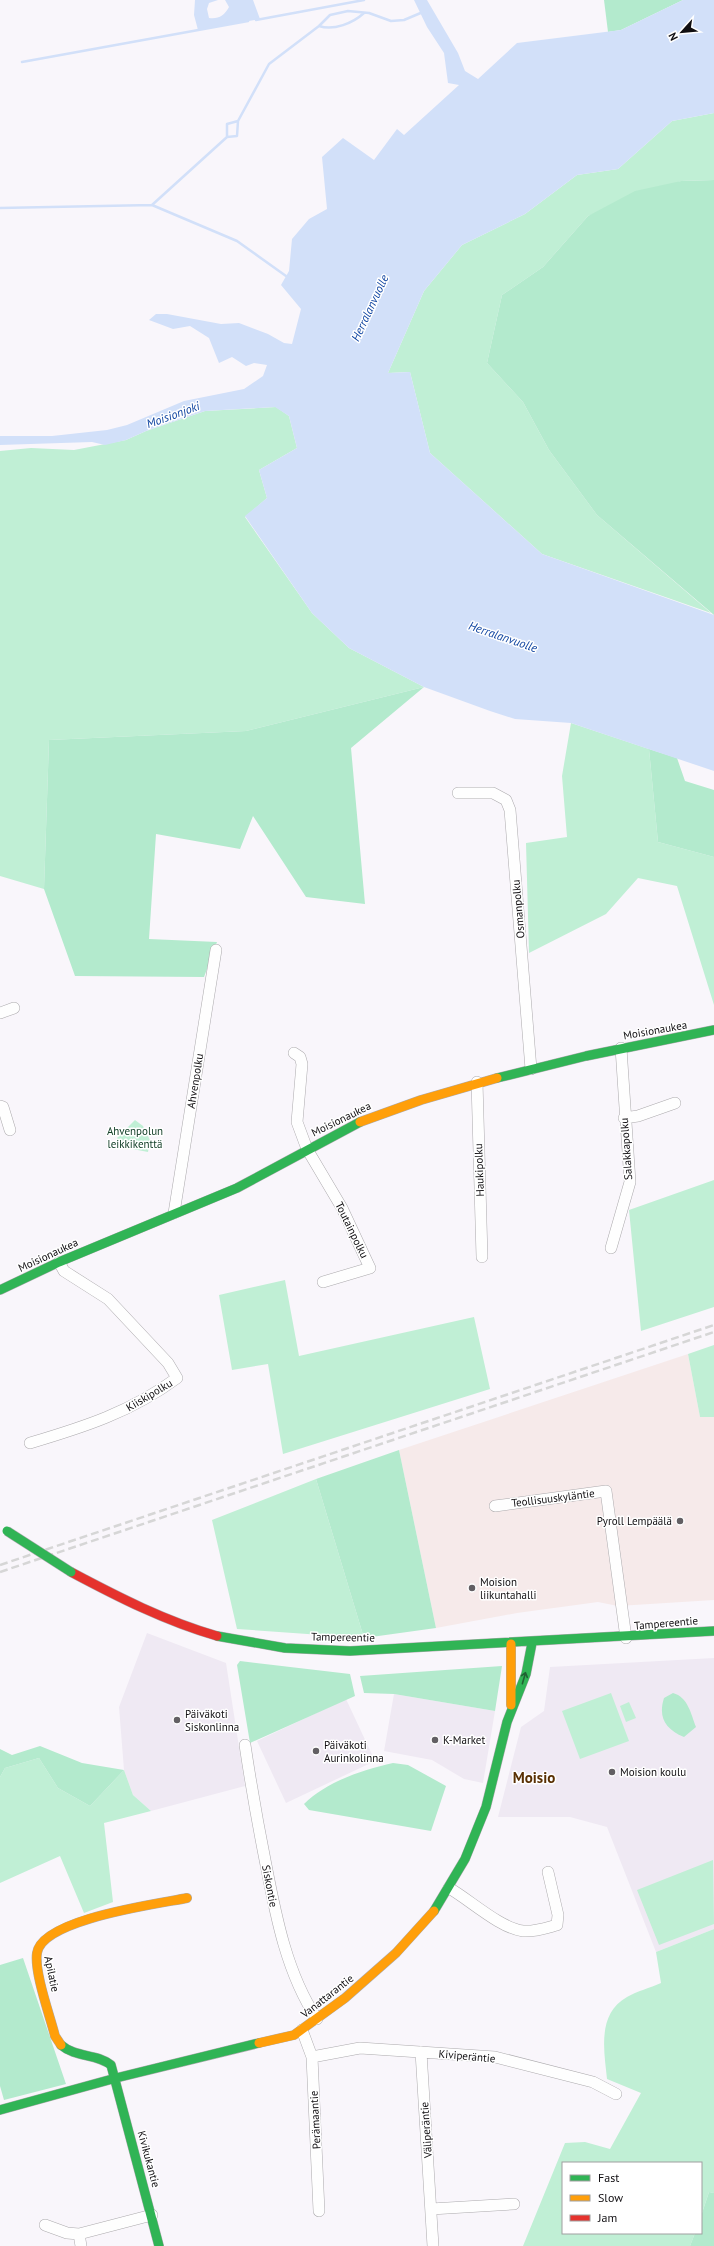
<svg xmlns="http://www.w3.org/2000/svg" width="714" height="2246" font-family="'PT Sans',sans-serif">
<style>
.built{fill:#efe9f3}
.industrial{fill:#f6eaea}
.green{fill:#c0efd5}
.forest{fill:#b3eacd}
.water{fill:#d2e0f9}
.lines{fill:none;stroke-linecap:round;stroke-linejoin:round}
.stream{stroke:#d2e0f9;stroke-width:2.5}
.street-casing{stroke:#acaaad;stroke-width:12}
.fast-casing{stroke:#acaaad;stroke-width:10}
.slow-casing{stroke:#acaaad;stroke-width:10}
.jam-casing{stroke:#acaaad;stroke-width:10}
.street{stroke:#fefefe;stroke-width:11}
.fast{stroke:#30b455;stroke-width:9}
.slow{stroke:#ff9f0a;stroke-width:9}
.jam{stroke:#e5322d;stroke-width:9}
.rail{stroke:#d6d6d6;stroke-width:2.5;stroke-dasharray:8 4;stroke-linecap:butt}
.fast-bridge-casing{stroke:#acaaad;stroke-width:10;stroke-linecap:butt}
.fast-bridge{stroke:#30b455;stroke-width:9}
.oneway{stroke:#206133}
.poi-dot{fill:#625f63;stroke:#fff;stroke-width:1.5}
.labels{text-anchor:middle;stroke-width:3;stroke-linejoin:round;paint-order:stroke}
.street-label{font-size:11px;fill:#100e11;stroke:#fff}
.park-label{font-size:11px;fill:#144029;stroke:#fff}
.poi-label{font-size:11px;fill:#100e11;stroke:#fff;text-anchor:start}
.water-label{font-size:12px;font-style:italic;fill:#1045a1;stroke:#fff}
.district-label{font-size:15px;font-weight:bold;fill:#593003;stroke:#fff}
</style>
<rect width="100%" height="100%" fill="#f9f6fb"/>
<path class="built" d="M 147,1633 L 226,1663 L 245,1786 L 151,1811 L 133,1795 L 124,1770 L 119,1707 Z
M 714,1658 L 714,1929 L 656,1952 L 607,1827 L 570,1817 L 498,1817 L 521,1727 L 544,1711 L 550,1667 Z
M 394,1694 L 495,1711 L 483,1783 L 464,1779 L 432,1760 L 384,1751 Z
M 346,1699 L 375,1761 L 286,1803 L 257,1741 Z"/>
<path class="industrial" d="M 688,1354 L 700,1417 L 714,1417 L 714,1600 L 618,1606 L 598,1602 L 517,1613 L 436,1628 L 399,1450 Z"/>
<path class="green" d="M 714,113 L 714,180 L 681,181 L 588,216 L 543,267 L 502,295 L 487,363 L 523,402 L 549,450 L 597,515 L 711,613 L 542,554 L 430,453 L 410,372 L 388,373 L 424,291 L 462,245 L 525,214 L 577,175 L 618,169 L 672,121 Z
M 276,407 L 289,416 L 297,448 L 259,470 L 267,498 L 245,517 L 312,613 L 349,648 L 424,687 L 246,731 L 49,740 L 44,889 L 0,876 L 0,451 L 31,448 L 74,450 L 126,440 L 146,431 L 205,411 Z
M 571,723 L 649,749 L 658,842 L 714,857 L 714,1005 L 677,886 L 638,878 L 606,914 L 529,953 L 526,843 L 567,837 L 562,776 Z
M 135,1120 L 143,1126 L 150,1140 L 148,1152 L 117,1146 L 117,1138 Z
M 714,1180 L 714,1307 L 641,1331 L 629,1210 Z
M 285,1280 L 299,1356 L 474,1317 L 490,1389 L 283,1454 L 268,1364 L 232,1370 L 219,1295 Z
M 714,1345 L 714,1417 L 700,1417 L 688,1354 Z
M 316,1479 L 364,1638 L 237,1629 L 212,1520 Z
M 611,1693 L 629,1741 L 580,1759 L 562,1711 Z
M 629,1702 L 636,1718 L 626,1722 L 620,1706 Z
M 39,1758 L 58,1788 L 90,1806 L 124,1770 L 133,1795 L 151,1811 L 104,1823 L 113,1902 L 84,1913 L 60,1856 L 0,1883 L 0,1777 L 5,1768 Z
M 713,1860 L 714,1924 L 659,1945 L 637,1890 Z
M 714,1929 L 714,2193 L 709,2192 L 701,2216 L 701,2163 L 563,2163 L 563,2233 L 695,2233 L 690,2246 L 523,2246 L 565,2143 L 585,2142 L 610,2149 L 641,2093 L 607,2079 C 604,2050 597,2014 627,1997 C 637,1991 650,1988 661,1983 L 656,1952 Z"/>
<path class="forest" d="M 604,0 L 683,0 L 621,30 L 608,32 Z
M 714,180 L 714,615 L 597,515 L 549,450 L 523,402 L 487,363 L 502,295 L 543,267 L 588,216 L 635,191 L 681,181 Z
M 424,687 L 351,748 L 365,904 L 306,897 L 253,816 L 240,849 L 156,834 L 149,939 L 217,942 L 204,977 L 75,976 L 44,889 L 49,740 L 246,731 Z
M 649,749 L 677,758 L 685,781 L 714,790 L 714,857 L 658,842 Z
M 399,1450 L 436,1628 L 364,1638 L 316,1479 Z
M 240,1661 L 350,1674 L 355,1696 L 250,1743 L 237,1665 Z
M 502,1666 L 495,1711 L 394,1694 L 364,1693 L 360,1676 Z
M 673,1693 C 688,1697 691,1714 696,1727 L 684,1737 C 665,1729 658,1717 664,1698 Z
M 40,1746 L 82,1763 L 124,1770 L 90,1806 L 58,1788 L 39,1758 L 5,1768 L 0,1777 L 0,1749 L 12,1755 Z
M 393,1763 L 408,1765 L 446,1786 L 431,1831 L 309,1810 L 304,1804 C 326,1782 362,1770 393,1763 Z
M 23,1958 L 66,2084 L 4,2100 L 0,2086 L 0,1965 Z
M 709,2192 L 714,2193 L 714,2246 L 690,2246 L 695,2233 L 701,2233 L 701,2216 Z"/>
<path class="water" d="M 195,0 L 218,0 L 209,3 L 207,9 L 209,18 C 219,19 224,16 229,7 L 225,0 L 222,0 L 253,0 L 260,19 L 198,30 L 194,15 Z
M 414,0 L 427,0 L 458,53 L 465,71 L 478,79 L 517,43 L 621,30 L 683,0 L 714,0 L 714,113 L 672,121 L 618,169 L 577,175 L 525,214 L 462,245 L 424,291 L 388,373 L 410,372 L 430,453 L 542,554 L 714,615 L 714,771 L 571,723 L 515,719 L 490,711 L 424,687 L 349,648 L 312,613 L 245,516 L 267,498 L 259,470 L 297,448 L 289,416 L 275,407 L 205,411 L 146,431 L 126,440 L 105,445 L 92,442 L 0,445 L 0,436 L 52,436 L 107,430 L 127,425 L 184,401 L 244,389 L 263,376 L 267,365 L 254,363 L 246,366 L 232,357 L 219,363 L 209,338 L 190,326 L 173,329 L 149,320 L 156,314 L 167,314 L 221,324 L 239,323 L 268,334 L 284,343 L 292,344 L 301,309 L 281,285 L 289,271 L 292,239 L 309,219 L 327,209 L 322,157 L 343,138 L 374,160 L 397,129 L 404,135 L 459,85 L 448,83 L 444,53 L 427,27 Z"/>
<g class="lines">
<path class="stream" d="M 256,20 L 364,0
M 319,26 C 334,31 353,23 364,13
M 22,62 L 248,21
M 227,137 L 227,124 L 238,121
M 152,205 L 227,137 L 237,136 L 238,121 L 269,64 L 319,26 L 330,15 L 348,11 L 369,13 L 391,21 L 404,20 L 423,12
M 0,208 L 152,205 L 237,241 L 286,276"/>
<g class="street-casing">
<path id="street" d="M 458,793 L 493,793 L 506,800 L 510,810 L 531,1069
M 0,1013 L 14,1008
M 294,1053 L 300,1057 L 302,1064 L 297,1122 L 307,1149 L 342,1208 L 370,1268 L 323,1282
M 477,1082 L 482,1257
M 0,1106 L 3,1107 L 10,1130
M 624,1118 L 638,1116 L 675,1103
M 174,1213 L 216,950
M 611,1248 L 630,1182 L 621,1048
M 30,1443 C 84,1427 131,1412 177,1378 L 168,1363 L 108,1299 L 64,1271 L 59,1262
M 495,1506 L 606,1491 L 626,1638
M 245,1745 C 251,1785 258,1825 266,1865 C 276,1917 287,1974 317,2019
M 449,1888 C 470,1900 500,1928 523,1931 C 535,1932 546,1928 557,1925 L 558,1915 L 548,1872
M 302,2030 L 312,2057 L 319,2211
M 421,2052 L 433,2246
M 312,2057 L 360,2048 L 495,2057 L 593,2082 L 616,2094
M 431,2209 L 514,2204
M 45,2225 L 67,2233 L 79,2234 L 152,2215
M 79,2234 L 81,2246"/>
</g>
<g class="fast-casing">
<path id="fast" d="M 497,1078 L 586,1056 L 714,1030
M 0,1290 L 59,1262 L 237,1188 L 360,1122
M 217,1636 L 285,1648 L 350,1651 L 714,1631
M 434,1911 L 465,1859 L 486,1807 L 507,1722 L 526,1674 L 532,1643
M 61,2045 C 76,2058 96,2053 111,2065 L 159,2246
M 0,2110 L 116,2078 L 259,2043"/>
</g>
<g class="slow-casing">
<path id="slow" d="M 360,1122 L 421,1100 L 497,1078
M 511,1644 L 511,1705
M 259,2043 L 294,2035 L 345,1998 L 396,1953 L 434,1911
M 61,2045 L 55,2036 C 50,2016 34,1972 37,1953 C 42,1919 157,1904 187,1898"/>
</g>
<g class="jam-casing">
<path id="jam" d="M 71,1572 C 118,1597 165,1621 217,1636"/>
</g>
<use href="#street" class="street"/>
<use href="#fast" class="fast"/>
<use href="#slow" class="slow"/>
<use href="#jam" class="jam"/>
<path class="rail" d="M 0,1565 L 714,1325
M 0,1572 L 714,1332"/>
<g class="fast-bridge-casing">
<path id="fast-bridge" d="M 7,1531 L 71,1572"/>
</g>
<use href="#fast-bridge" class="fast-bridge"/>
</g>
<defs><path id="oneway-shaft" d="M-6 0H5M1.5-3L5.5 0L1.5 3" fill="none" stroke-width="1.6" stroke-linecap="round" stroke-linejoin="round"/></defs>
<use class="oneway" href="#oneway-shaft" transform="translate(524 1678) rotate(-74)"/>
<g class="poi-dot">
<circle cx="680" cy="1521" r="4"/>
<circle cx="472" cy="1588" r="4"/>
<circle cx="177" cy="1720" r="4"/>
<circle cx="435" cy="1740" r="4"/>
<circle cx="316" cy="1751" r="4"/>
<circle cx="612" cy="1772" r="4"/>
</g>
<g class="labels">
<g class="street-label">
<text transform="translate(518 909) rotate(-95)" y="4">Osmanpolku</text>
<text transform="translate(655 1030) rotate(-10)" y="4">Moisionaukea</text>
<text transform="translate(195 1081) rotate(-81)" y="4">Ahvenpolku</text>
<text transform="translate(341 1119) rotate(-26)" y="4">Moisionaukea</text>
<text transform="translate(626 1149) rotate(-94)" y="4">Salakkapolku</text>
<text transform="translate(479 1170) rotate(-92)" y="4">Haukipolku</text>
<text transform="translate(352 1230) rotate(64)" y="4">Toutainpolku</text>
<text transform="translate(48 1255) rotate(-25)" y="4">Moisionaukea</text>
<text transform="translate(149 1395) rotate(-31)" y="4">Kiiskipolku</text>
<text transform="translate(553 1498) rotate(-7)" y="4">Teollisuuskyläntie</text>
<text transform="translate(666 1623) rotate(-5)" y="4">Tampereentie</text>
<text transform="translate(343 1637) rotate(1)" y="4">Tampereentie</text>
<text transform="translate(270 1886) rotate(79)" y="4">Siskontie</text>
<text transform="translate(52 1974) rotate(78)" y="4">Apilatie</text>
<text transform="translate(327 1996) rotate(-38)" y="4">Vanattarantie</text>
<text transform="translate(467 2056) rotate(5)" y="4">Kiviperäntie</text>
<text transform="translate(315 2120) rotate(-93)" y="4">Perämaantie</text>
<text transform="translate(426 2130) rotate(-94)" y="4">Väliperäntie</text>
<text transform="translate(149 2159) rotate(75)" y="4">Kivikukantie</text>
</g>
<g class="park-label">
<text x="135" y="1135">Ahvenpolun<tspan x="135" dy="13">leikkikenttä</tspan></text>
</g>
<g class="poi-label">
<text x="672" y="1525" text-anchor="end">Pyroll Lempäälä</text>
<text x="480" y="1586">Moision<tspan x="480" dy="13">liikuntahalli</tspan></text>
<text x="185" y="1718">Päiväkoti<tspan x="185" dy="13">Siskonlinna</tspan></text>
<text x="443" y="1744">K-Market</text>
<text x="324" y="1749">Päiväkoti<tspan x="324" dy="13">Aurinkolinna</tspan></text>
<text x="620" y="1776">Moision koulu</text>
</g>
<g class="water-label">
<text transform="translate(370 308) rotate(-65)" y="4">Herralanvuolle</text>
<text transform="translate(173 415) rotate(-20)" y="4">Moisionjoki</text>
<text transform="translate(503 637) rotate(19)" y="4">Herralanvuolle</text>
</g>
<g class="district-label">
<text x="534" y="1783">Moisio</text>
</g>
</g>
<rect x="562" y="2162" width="140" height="72" fill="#ffffff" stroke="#9f9fa0"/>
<rect x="570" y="2175" width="20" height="6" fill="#30b455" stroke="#9f9fa0"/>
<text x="598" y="2182" font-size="12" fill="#100e11">Fast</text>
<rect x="570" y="2195" width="20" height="6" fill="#ff9f0a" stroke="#9f9fa0"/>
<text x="598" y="2202" font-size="12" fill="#100e11">Slow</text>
<rect x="570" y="2215" width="20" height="6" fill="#e5322d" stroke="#9f9fa0"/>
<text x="598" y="2222" font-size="12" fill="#100e11">Jam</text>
<g transform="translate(682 32) rotate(243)" stroke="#ffffff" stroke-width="3" paint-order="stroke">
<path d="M0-3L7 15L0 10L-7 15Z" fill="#100e11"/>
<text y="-6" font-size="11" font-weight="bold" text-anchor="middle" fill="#100e11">N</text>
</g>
</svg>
